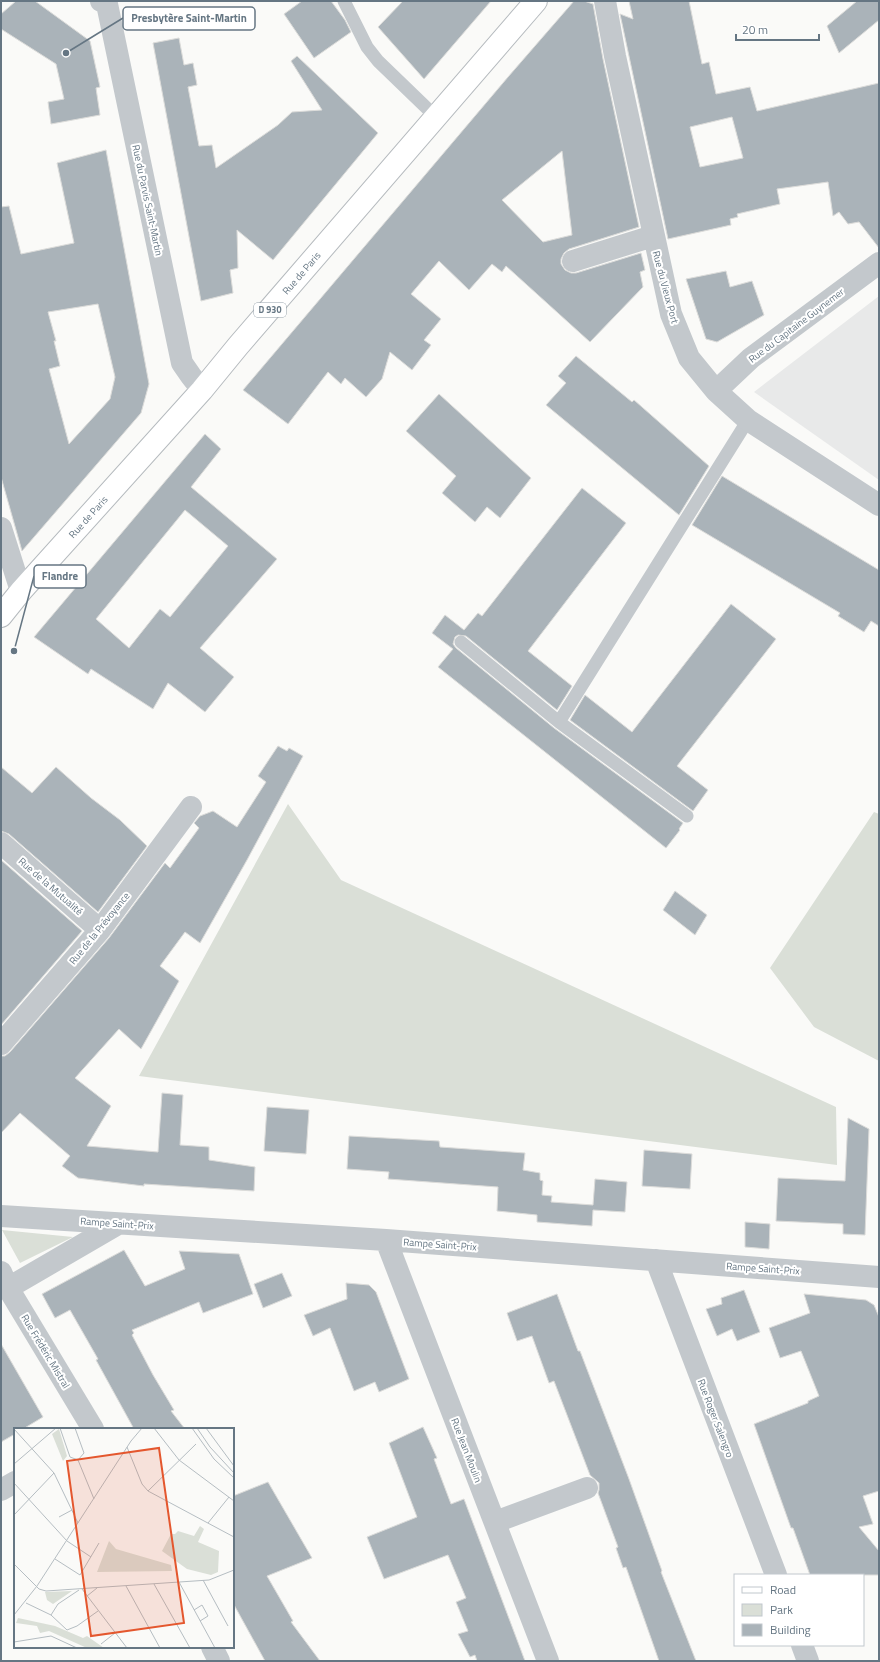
<svg xmlns="http://www.w3.org/2000/svg" width="880" height="1662" font-family="'Titillium Web',sans-serif">
<style>
.built{fill:#e8e9e9}
.green{fill:#dadfd7}
.building{fill:#aab3b9;stroke:#dcdcda;fill-rule:evenodd}
.lines{fill:none;stroke-linecap:round;stroke-linejoin:round}
.primary-casing{stroke:#b5babe;stroke-width:24}
.lane{stroke:#c3c8cc;stroke-width:13}
.street{stroke:#c3c8cc;stroke-width:22}
.primary{stroke:#fff;stroke-width:22}
.labels{text-anchor:middle;stroke-width:4;stroke-linejoin:round;paint-order:stroke}
.shield{fill:#fff;stroke:#939fa8;stroke-width:1}
.shield-label{font-size:9px;font-weight:bold;fill:#657683}
.street-label{font-size:10px;fill:#657683;stroke:#fff}
.inset-road{fill:none;stroke:#b5bdc2;stroke-width:1}
.view{fill:#e4572e;fill-opacity:0.15;stroke:#e4572e;stroke-width:2}
.inset-edge{fill:none;stroke:#657683;stroke-width:2}
.leader{fill:none;stroke:#657683;stroke-width:1.5}
.callout-dot{fill:#657683;stroke:#fff;stroke-width:1.5}
.callout{fill:#fff;stroke:#657683;stroke-width:1.5}
.callout-label{font-size:11px;text-anchor:middle;font-weight:bold;fill:#657683}
</style>
<rect width="100%" height="100%" fill="#fafaf8"/>
<path class="built" d="M 879,296 L 879,480 L 754,392 Z"/>
<path class="green" d="M 288,804 L 341,880 L 836,1107 L 837,1165 L 139,1076 Z
M 874,812 L 879,814 L 879,1061 L 814,1027 L 770,968 Z
M 2,1230 L 73,1237 L 20,1263 Z"/>
<path class="building" d="M 16,1 L 35,1 L 90,41 L 100,87 L 96,88 L 100,115 L 51,124 L 48,102 L 64,99 L 56,64 L 1,29 L 1,14 Z
M 302,1 L 331,1 L 345,20 L 351,32 L 314,58 L 284,14 Z
M 403,1 L 491,1 L 424,79 L 378,27 Z
M 574,1 L 584,1 L 593,4 L 603,59 L 639,227 L 569,249 L 564,253 L 561,259 L 561,264 L 565,270 L 571,273 L 576,273 L 641,253 L 645,270 L 640,272 L 643,287 L 590,342 L 506,266 L 502,272 L 492,264 L 469,290 L 439,261 L 411,294 L 441,319 L 424,340 L 431,345 L 412,370 L 390,352 L 382,379 L 366,397 L 345,378 L 341,384 L 328,372 L 288,424 L 243,390 L 508,77 ZM 562,151 L 572,235 L 543,242 L 502,200 Z
M 629,1 L 689,1 L 702,64 L 709,62 L 716,94 L 750,87 L 757,111 L 879,83 L 879,248 L 859,222 L 848,224 L 839,212 L 833,216 L 828,182 L 777,189 L 780,204 L 737,214 L 738,217 L 730,219 L 731,225 L 668,239 L 620,14 L 633,19 ZM 732,117 L 743,158 L 700,167 L 690,127 Z
M 857,1 L 879,1 L 879,20 L 839,53 L 827,26 Z
M 179,38 L 184,65 L 193,63 L 197,85 L 188,87 L 199,146 L 212,145 L 216,168 L 278,125 L 292,112 L 322,110 L 291,61 L 297,56 L 378,133 L 273,260 L 237,230 L 238,268 L 230,270 L 233,293 L 201,301 L 153,43 Z
M 106,150 L 149,384 L 141,413 L 22,551 L 1,477 L 1,207 L 9,206 L 21,254 L 74,243 L 57,163 ZM 98,304 L 115,377 L 110,399 L 69,444 L 49,369 L 60,366 L 54,341 L 56,341 L 48,312 Z
M 726,271 L 730,287 L 752,281 L 764,315 L 717,342 L 706,339 L 686,279 Z
M 576,356 L 632,402 L 634,400 L 709,466 L 679,515 L 546,405 L 566,383 L 558,376 Z
M 439,394 L 531,478 L 500,518 L 487,507 L 475,522 L 442,493 L 456,476 L 406,431 Z
M 205,434 L 221,449 L 191,487 L 277,559 L 200,648 L 234,677 L 205,712 L 168,683 L 153,709 L 91,669 L 88,674 L 34,637 ZM 185,510 L 228,546 L 170,617 L 160,609 L 129,648 L 96,619 Z
M 722,476 L 879,570 L 879,626 L 871,621 L 864,632 L 838,616 L 840,613 L 692,525 Z
M 582,488 L 626,523 L 528,651 L 572,686 L 557,710 L 466,636 L 458,635 L 455,637 L 453,644 L 456,648 L 554,728 L 683,823 L 679,829 L 680,830 L 666,848 L 438,667 L 453,649 L 432,633 L 445,615 L 464,630 L 478,613 L 482,616 Z
M 731,604 L 776,639 L 677,766 L 708,790 L 693,811 L 570,720 L 585,695 L 632,732 Z
M 278,746 L 287,751 L 289,748 L 303,756 L 247,860 L 200,943 L 185,932 L 160,966 L 179,981 L 141,1049 L 119,1029 L 75,1078 L 111,1106 L 87,1146 L 158,1152 L 162,1093 L 183,1095 L 180,1145 L 209,1147 L 209,1160 L 255,1167 L 254,1191 L 144,1184 L 144,1186 L 78,1178 L 62,1166 L 70,1156 L 20,1113 L 1,1133 L 1,1056 L 5,1056 L 10,1052 L 109,938 L 165,863 L 170,868 L 199,828 L 194,823 L 200,816 L 213,811 L 237,827 L 266,782 L 258,776 Z
M 1,767 L 32,793 L 56,767 L 91,798 L 120,820 L 147,846 L 98,912 L 9,834 L 1,831 Z
M 1,860 L 82,931 L 1,1025 Z
M 675,891 L 707,915 L 695,935 L 663,910 Z
M 267,1107 L 309,1110 L 306,1154 L 264,1151 Z
M 848,1118 L 869,1129 L 865,1235 L 843,1234 L 843,1224 L 776,1221 L 778,1178 L 845,1181 Z
M 349,1136 L 439,1141 L 440,1147 L 525,1153 L 523,1170 L 540,1173 L 540,1180 L 543,1181 L 542,1195 L 552,1196 L 551,1202 L 593,1205 L 595,1179 L 627,1182 L 625,1212 L 593,1210 L 592,1226 L 537,1222 L 537,1215 L 497,1211 L 498,1187 L 388,1179 L 389,1172 L 347,1169 Z
M 644,1150 L 692,1154 L 690,1189 L 642,1186 Z
M 745,1222 L 770,1224 L 769,1249 L 745,1247 Z
M 124,1250 L 145,1286 L 185,1269 L 179,1251 L 239,1254 L 253,1294 L 203,1313 L 199,1302 L 132,1330 L 134,1333 L 132,1335 L 153,1375 L 174,1410 L 171,1411 L 185,1429 L 134,1429 L 96,1360 L 98,1359 L 70,1310 L 55,1318 L 42,1294 Z
M 282,1273 L 292,1296 L 263,1308 L 254,1284 Z
M 346,1283 L 369,1285 L 376,1292 L 409,1379 L 379,1392 L 375,1382 L 354,1391 L 330,1328 L 313,1336 L 304,1315 L 347,1299 Z
M 744,1290 L 760,1332 L 737,1341 L 732,1329 L 717,1336 L 706,1309 L 722,1304 L 721,1298 Z
M 557,1294 L 578,1351 L 580,1351 L 629,1479 L 662,1571 L 661,1572 L 696,1661 L 659,1661 L 626,1567 L 623,1568 L 616,1548 L 618,1547 L 598,1493 L 599,1490 L 599,1483 L 590,1475 L 554,1381 L 549,1383 L 532,1336 L 517,1341 L 507,1313 Z
M 804,1294 L 866,1300 L 874,1305 L 879,1317 L 879,1491 L 863,1496 L 873,1524 L 859,1527 L 879,1551 L 879,1575 L 810,1575 L 793,1528 L 791,1528 L 754,1424 L 808,1403 L 808,1401 L 819,1396 L 801,1351 L 780,1358 L 769,1328 L 810,1313 Z
M 1,1344 L 43,1417 L 23,1429 L 15,1429 L 15,1434 L 1,1442 Z
M 423,1427 L 437,1458 L 434,1459 L 451,1504 L 464,1499 L 525,1661 L 477,1661 L 475,1655 L 470,1657 L 458,1634 L 468,1631 L 456,1602 L 466,1598 L 448,1555 L 384,1579 L 367,1537 L 417,1517 L 389,1443 Z
M 268,1482 L 312,1558 L 267,1576 L 293,1621 L 291,1622 L 320,1661 L 265,1661 L 233,1603 L 233,1496 Z"/>
<g class="lines">
<g class="primary-casing">
<g id="primary">
<path id="s1" d="M 1,616 L 21,591 L 202,390 L 238,346 L 536,1"/>
</g>
</g>
<path class="lane" d="M 344,1 L 367,47 L 378,61 L 436,117
M 461,642 L 559,722 L 687,816
M 559,722 L 748,420"/>
<path class="street" d="M 101,1 L 107,4 L 182,363 L 191,376 L 202,390
M 605,1 L 615,56 L 671,314 L 689,358 L 716,391 L 748,420 L 879,505
M 573,261 L 653,236
M 716,391 L 751,358 L 879,263
M 1,528 L 21,591
M 1,843 L 100,930
M 1,1044 L 100,930 L 191,807
M 1,1216 L 386,1240 L 879,1277
M 386,1240 L 548,1661
M 656,1260 L 776,1575
M 1,1272 L 8,1288 L 93,1429
M 8,1288 L 118,1224
M 1,1490 L 15,1482
M 495,1522 L 587,1488
M 802,1645 L 808,1661
M 212,1647 L 219,1661"/>
<use href="#primary" class="primary"/>
</g>
<g class="labels">
<rect class="shield" x="254" y="303" width="32" height="14" rx="3"/>
<g class="shield-label">
<text x="270" y="313">D 930</text>
</g>
<g class="street-label">
<text transform="translate(148 200) rotate(78)" y="4">Rue du Parvis Saint-Martin</text>
<text dy="4" stroke="none"><textPath href="#s1" startOffset="456">Rue de Paris</textPath></text>
<text transform="translate(666 287) rotate(75)" y="4">Rue du Vieux Port</text>
<text transform="translate(796 325) rotate(-37)" y="4">Rue du Capitaine Guynemer</text>
<text dy="4" stroke="none"><textPath href="#s1" startOffset="132">Rue de Paris</textPath></text>
<text transform="translate(51 886) rotate(41)" y="4">Rue de la Mutualité</text>
<text transform="translate(99 928) rotate(-51)" y="4">Rue de la Prévoyance</text>
<text transform="translate(117 1223) rotate(4)" y="4">Rampe Saint-Prix</text>
<text transform="translate(440 1244) rotate(4)" y="4">Rampe Saint-Prix</text>
<text transform="translate(763 1268) rotate(4)" y="4">Rampe Saint-Prix</text>
<text transform="translate(46 1351) rotate(59)" y="4">Rue Frédéric Mistral</text>
<text transform="translate(716 1418) rotate(69)" y="4">Rue Roger Salengro</text>
<text transform="translate(467 1450) rotate(69)" y="4">Rue Jean Moulin</text>
</g>
</g>
<g transform="translate(14 1428)">
<rect width="220" height="220" fill="#fafaf8"/>
<path d="M 45,1 L 53,28 L 49,33 L 38,6 ZM 186,98 L 190,101 L 184,114 L 205,123 L 204,144 L 197,147 L 173,141 L 148,123 L 157,106 L 161,106 L 164,103 L 180,108 ZM 95,113 L 102,121 L 157,137 L 158,143 L 83,144 ZM 58,163 L 39,176 L 33,172 L 31,164 ZM 4,190 L 41,198 L 69,210 L 73,208 L 90,220 L 73,220 L 35,203 L 26,205 L 23,198 L 2,195 Z" fill="#dadfd7"/>
<path class="inset-road" d="M 46,0 L 56,29 L 64,32 L 80,71M 61,0 L 70,25 L 64,32M 140,0 L 165,32 L 220,73M 178,0 L 200,31 L 220,50M 183,0 L 196,19 L 220,45M 192,0 L 220,38M 0,1 L 40,45 L 64,95M 113,19 L 128,56 L 134,63 L 220,109M 0,36 L 42,0M 0,55 L 53,113 L 77,129M 134,63 L 182,16M 0,87 L 40,45M 45,89 L 58,82M 194,95 L 215,69M 41,131 L 66,147 L 85,115M 0,136 L 25,161 L 32,163 L 195,152 L 220,142M 189,152 L 214,198M 165,154 L 201,220M 140,156 L 176,220M 112,158 L 146,220M 68,161 L 113,220M 73,168 L 83,160M 12,175 L 37,187 L 53,202 L 63,198 L 84,183M 180,182 L 188,177 L 194,188 L 186,193M 0,187 L 23,158 L 117,13 L 128,0M 37,187 L 44,176 L 65,162M 0,214 L 37,208 L 63,220M 87,216 L 101,205"/>
<path class="view" d="M 145,20 L 170,195 L 77,208 L 53,33 Z"/>
<rect width="220" height="220" class="inset-edge"/>
</g>
<path class="leader" d="M66 53L123 18M14 651L34 576"/>
<g class="callout-dot">
<circle cx="66" cy="53" r="4"/>
<circle cx="14" cy="651" r="4"/>
</g>
<g class="callout">
<rect x="123" y="7" width="132" height="23" rx="4"/>
<rect x="34" y="565" width="52" height="23" rx="4"/>
</g>
<g class="callout-label">
<text x="189" y="22">Presbytère Saint-Martin</text>
<text x="60" y="580">Flandre</text>
</g>
<rect width="880" height="1662" fill="none" stroke="#657683" stroke-width="4"/>
<rect x="734" y="1574" width="130" height="72" fill="#ffffff" stroke="#c1c8cd"/>
<rect x="742" y="1587" width="20" height="6" fill="#ffffff" stroke="#c1c8cd"/>
<text x="770" y="1594" font-size="12" fill="#657683">Road</text>
<rect x="742" y="1604" width="20" height="12" fill="#dadfd7" stroke="#c1c8cd"/>
<text x="770" y="1614" font-size="12" fill="#657683">Park</text>
<rect x="742" y="1624" width="20" height="12" fill="#aab3b9" stroke="#c1c8cd"/>
<text x="770" y="1634" font-size="12" fill="#657683">Building</text>
<path d="M736 34v6h83v-6" fill="none" stroke="#657683" stroke-width="2"/>
<text x="742" y="34" font-size="12" fill="#657683" stroke="#ffffff" stroke-width="3" paint-order="stroke">20 m</text>
</svg>
